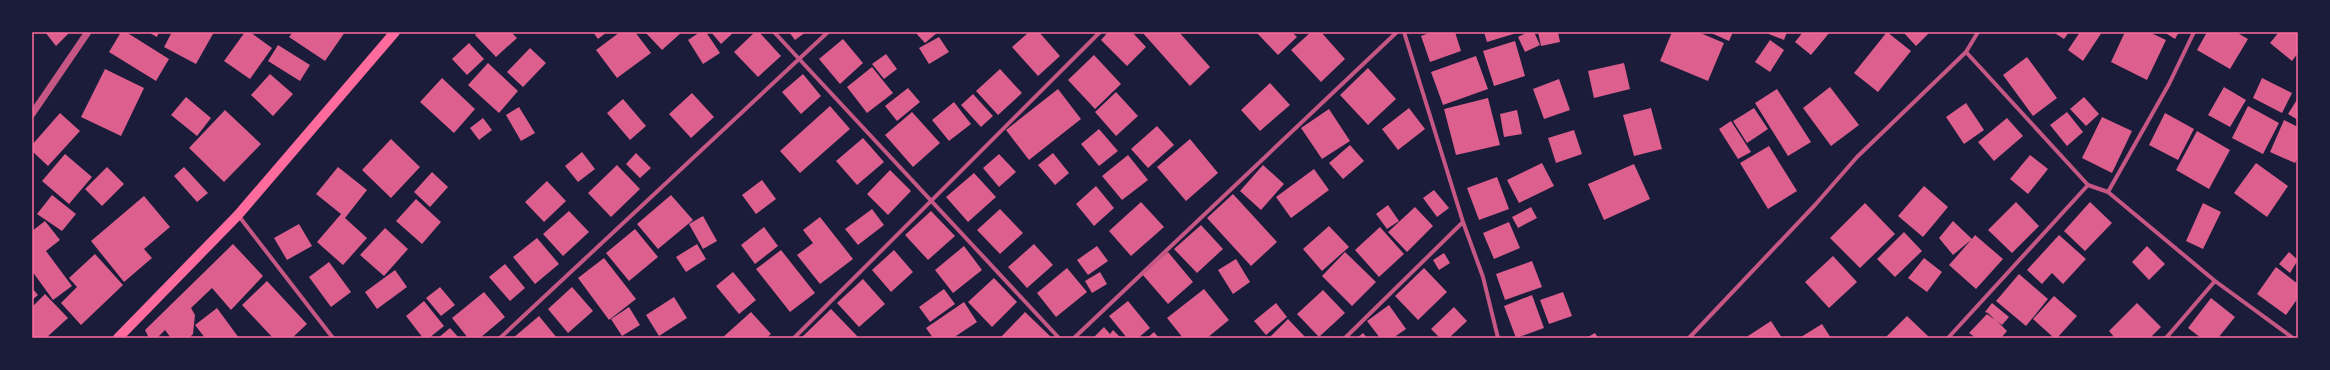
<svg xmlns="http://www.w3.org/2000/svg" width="2330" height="370" font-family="'Space Grotesk',sans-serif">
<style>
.building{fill:#dd5f8e}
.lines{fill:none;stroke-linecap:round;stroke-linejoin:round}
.minor{stroke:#c65784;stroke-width:4}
.tertiary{stroke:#c65784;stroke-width:7}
.primary{stroke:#ff6b9d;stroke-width:10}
.neatline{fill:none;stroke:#ff6b9d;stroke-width:1.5}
</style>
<rect width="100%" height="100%" fill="#1b1b3a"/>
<path class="building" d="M 45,32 L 68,32 L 69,33 L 56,46 Z
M 121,32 L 126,32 L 169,59 L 156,81 L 109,52 Z
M 148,32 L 159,32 L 157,37 Z
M 172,32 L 214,32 L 196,64 L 164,47 Z
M 245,32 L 250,32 L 272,48 L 250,79 L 224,61 Z
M 293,32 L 345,32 L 325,61 L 289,37 Z
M 478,32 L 511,32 L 517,38 L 496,57 L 475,35 Z
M 593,32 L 607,32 L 598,39 Z
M 620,32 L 635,32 L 651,53 L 617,78 L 596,50 Z
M 645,32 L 682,32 L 662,50 Z
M 700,32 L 706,32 L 720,53 L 703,64 L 688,40 Z
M 711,32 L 734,32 L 721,44 Z
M 755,32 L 759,32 L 781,56 L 758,77 L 734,52 Z
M 789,32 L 806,32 L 795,40 Z
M 915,32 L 938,32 L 925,43 Z
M 1029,32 L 1039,32 L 1060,56 L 1038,76 L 1012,47 Z
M 1108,32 L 1132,32 L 1146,47 L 1127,66 L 1101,40 Z
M 1142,32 L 1179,32 L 1210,67 L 1190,86 Z
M 1256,32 L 1292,32 L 1297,37 L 1278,55 Z
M 1311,32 L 1321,32 L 1345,59 L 1321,82 L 1291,50 Z
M 1432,32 L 1455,32 L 1461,51 L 1430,62 L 1421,36 Z
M 1484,32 L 1520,32 L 1487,42 Z
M 1528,32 L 1534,32 L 1540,45 L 1525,52 L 1518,37 Z
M 1538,32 L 1558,32 L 1560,42 L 1541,46 Z
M 1672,32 L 1698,32 L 1724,43 L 1708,81 L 1660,61 Z
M 1709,32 L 1733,32 L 1729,41 Z
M 1764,32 L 1787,32 L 1784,40 Z
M 1803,32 L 1830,32 L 1811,55 L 1795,42 Z
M 1887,32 L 1911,51 L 1878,92 L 1854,73 Z
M 1903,32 L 1930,32 L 1916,46 Z
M 2053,32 L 2069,32 L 2064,39 Z
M 2080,32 L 2102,32 L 2083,61 L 2068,50 Z
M 2125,32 L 2149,32 L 2166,40 L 2147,80 L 2111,62 Z
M 2164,32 L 2179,32 L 2175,39 Z
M 2207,32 L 2236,32 L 2248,39 L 2230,69 L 2197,50 Z
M 2279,32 L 2298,32 L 2298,53 L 2292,61 L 2270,43 Z
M 939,37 L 949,52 L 929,64 L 919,48 Z
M 843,39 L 863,63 L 840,84 L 819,59 Z
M 1770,40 L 1784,50 L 1770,72 L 1755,62 Z
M 1515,41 L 1525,76 L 1494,86 L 1483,51 Z
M 469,43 L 484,59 L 467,75 L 452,59 Z
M 278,45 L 310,65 L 300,81 L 268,61 Z
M 530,48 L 546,63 L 523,87 L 507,72 Z
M 886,54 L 897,69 L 884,79 L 872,64 Z
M 1094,55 L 1121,84 L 1095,109 L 1068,80 Z
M 1476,56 L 1488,89 L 1443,105 L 1431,72 Z
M 2027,57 L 2057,98 L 2033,116 L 2003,75 Z
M 488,63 L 518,91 L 499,113 L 468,85 Z
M 1624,63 L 1630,89 L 1594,98 L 1588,71 Z
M 872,67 L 893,93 L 867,113 L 847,87 Z
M 1368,68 L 1396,99 L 1368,125 L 1340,95 Z
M 105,69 L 144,88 L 121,136 L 81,117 Z
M 1000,69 L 1022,93 L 998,115 L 976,91 Z
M 270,74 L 293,94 L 273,116 L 251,95 Z
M 803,74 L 821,96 L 801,114 L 782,92 Z
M 442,78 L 475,109 L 454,133 L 420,102 Z
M 2262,78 L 2292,93 L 2282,113 L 2253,98 Z
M 1559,79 L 1570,110 L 1544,119 L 1533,89 Z
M 1270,83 L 1290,105 L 1260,131 L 1241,110 Z
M 1830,87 L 1859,125 L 1831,146 L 1803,108 Z
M 2224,87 L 2246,100 L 2230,127 L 2208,115 Z
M 908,88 L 920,102 L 897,121 L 885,106 Z
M 1058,89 L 1081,119 L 1029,160 L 1006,130 Z
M 1777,89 L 1811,142 L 1788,156 L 1755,103 Z
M 1116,92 L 1138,116 L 1116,136 L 1095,112 Z
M 692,93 L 714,117 L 691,138 L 669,114 Z
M 973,94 L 993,116 L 981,127 L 961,105 Z
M 186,97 L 211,118 L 197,136 L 171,115 Z
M 2084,97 L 2099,114 L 2086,126 L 2070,109 Z
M 1488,98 L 1500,145 L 1456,155 L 1444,109 Z
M 2298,98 L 2298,120 L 2288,114 Z
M 623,99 L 646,126 L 630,140 L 607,113 Z
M 954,102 L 971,124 L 949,141 L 932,120 Z
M 1966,103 L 1984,130 L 1964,144 L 1946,117 Z
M 830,106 L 850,129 L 800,173 L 780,151 Z
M 2248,106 L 2279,123 L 2263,154 L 2232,138 Z
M 519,107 L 535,133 L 521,141 L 506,115 Z
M 1409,108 L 1425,129 L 1398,150 L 1382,129 Z
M 1651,108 L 1662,149 L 1634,156 L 1623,115 Z
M 1754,108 L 1768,129 L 1747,143 L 1733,121 Z
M 1329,109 L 1350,141 L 1322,159 L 1301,128 Z
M 225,110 L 261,144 L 224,182 L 189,148 Z
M 1517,110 L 1522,134 L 1504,137 L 1500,114 Z
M 912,112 L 940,143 L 913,167 L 885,135 Z
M 2067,112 L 2083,132 L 2067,146 L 2050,125 Z
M 60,113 L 80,131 L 48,166 L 32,151 L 32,145 Z
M 2165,113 L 2194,129 L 2178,160 L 2149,145 Z
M 2102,117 L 2132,131 L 2112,173 L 2082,158 Z
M 483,118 L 492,130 L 479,140 L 470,128 Z
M 2007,118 L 2023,136 L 1994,161 L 1978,142 Z
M 2284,120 L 2298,127 L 2298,158 L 2295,163 L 2270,152 Z
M 1731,121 L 1751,152 L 1738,159 L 1719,129 Z
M 1157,126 L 1174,145 L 1148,168 L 1131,149 Z
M 1099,129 L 1118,151 L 1099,166 L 1081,144 Z
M 1574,130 L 1582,154 L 1556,163 L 1548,138 Z
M 2197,131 L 2230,150 L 2209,189 L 2176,170 Z
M 863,138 L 884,162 L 857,185 L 836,161 Z
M 391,139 L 420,167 L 391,198 L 362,170 Z
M 1190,139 L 1218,173 L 1186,201 L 1157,167 Z
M 1350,145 L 1364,161 L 1343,179 L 1329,163 Z
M 1769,146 L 1797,191 L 1768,209 L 1740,163 Z
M 582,152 L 595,169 L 578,182 L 565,166 Z
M 636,153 L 651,168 L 640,178 L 626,164 Z
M 1053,153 L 1069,173 L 1055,185 L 1038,165 Z
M 65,154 L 92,177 L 69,204 L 42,181 Z
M 999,154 L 1016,172 L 999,187 L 983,168 Z
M 1128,155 L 1148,180 L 1122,200 L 1102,176 Z
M 2030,155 L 2048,169 L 2028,194 L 2010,179 Z
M 1542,163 L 1554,186 L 1519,203 L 1507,180 Z
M 2256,163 L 2288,186 L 2267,217 L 2234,193 Z
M 1634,164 L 1650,199 L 1604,220 L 1588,184 Z
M 617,165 L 640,189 L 611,217 L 588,193 Z
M 1263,165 L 1284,184 L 1261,210 L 1240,191 Z
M 107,167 L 124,184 L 102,206 L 85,189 Z
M 184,167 L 208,193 L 197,202 L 174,176 Z
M 338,167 L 367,190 L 345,218 L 367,238 L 343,265 L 317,242 L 341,214 L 316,194 Z
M 1314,169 L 1329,190 L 1291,218 L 1276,197 Z
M 890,170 L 911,191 L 888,215 L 867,194 Z
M 432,172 L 448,187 L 430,207 L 414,192 Z
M 974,173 L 996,197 L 968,222 L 946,197 Z
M 1497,177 L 1509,209 L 1479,220 L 1467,188 Z
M 762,180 L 776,199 L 756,214 L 742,195 Z
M 547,181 L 566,201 L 544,222 L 525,202 Z
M 1096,186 L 1114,208 L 1094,226 L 1076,204 Z
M 1924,186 L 1948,207 L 1923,237 L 1898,216 Z
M 1434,190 L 1449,208 L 1437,217 L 1423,198 Z
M 1233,194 L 1277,242 L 1251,266 L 1207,218 Z
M 52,195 L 76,214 L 62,231 L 37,214 Z
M 671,195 L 693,220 L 658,249 L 637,224 Z
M 144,196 L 170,227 L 144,249 L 152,258 L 124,282 L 91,241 Z
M 416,199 L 441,222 L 422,244 L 396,221 Z
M 1141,202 L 1164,227 L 1131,256 L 1109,231 Z
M 2016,202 L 2039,226 L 2012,253 L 1988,230 Z
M 2090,202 L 2112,223 L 2085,251 L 2064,231 Z
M 1865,203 L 1895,234 L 1860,268 L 1830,238 Z
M 2203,203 L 2221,212 L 2203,249 L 2186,241 Z
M 1388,205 L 1399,221 L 1387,229 L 1376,214 Z
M 1415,207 L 1433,226 L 1407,252 L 1388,232 Z
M 1531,207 L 1537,218 L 1518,228 L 1512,217 Z
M 872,209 L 884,225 L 858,245 L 845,229 Z
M 1000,209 L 1023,233 L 1000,254 L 977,230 Z
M 569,211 L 589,232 L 563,256 L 543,234 Z
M 931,211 L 955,236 L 928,260 L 905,235 Z
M 703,216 L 717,241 L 703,249 L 689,224 Z
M 820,217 L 853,259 L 820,284 L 797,255 L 813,243 L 803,230 Z
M 45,221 L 60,240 L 46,251 L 72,286 L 53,300 L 32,271 L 32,231 Z
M 1953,221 L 1972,239 L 1975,235 L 2003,259 L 1976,289 L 1949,265 L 1971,240 L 1953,255 L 1939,238 Z
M 1509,222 L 1520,248 L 1494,259 L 1483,233 Z
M 299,224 L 312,246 L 287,260 L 274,238 Z
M 1201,225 L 1223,249 L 1197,273 L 1174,249 Z
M 1329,226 L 1349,247 L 1322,271 L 1303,249 Z
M 764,227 L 778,246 L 755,264 L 741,245 Z
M 1380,227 L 1404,254 L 1379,277 L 1355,250 Z
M 385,228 L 408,249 L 384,276 L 360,255 Z
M 635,229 L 658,257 L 629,281 L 606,253 Z
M 1904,232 L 1922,251 L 1895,277 L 1877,259 Z
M 2059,235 L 2086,259 L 2063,284 L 2052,273 L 2042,284 L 2027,270 Z
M 537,238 L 559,264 L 535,284 L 513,257 Z
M 233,244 L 263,276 L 231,310 L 212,288 L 191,308 L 195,315 L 193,334 L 189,338 L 171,338 L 165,330 L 157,338 L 149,338 L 145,330 Z
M 697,244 L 706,259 L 686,272 L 676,257 Z
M 1034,244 L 1053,265 L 1027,288 L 1008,267 Z
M 964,246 L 982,270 L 953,293 L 935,270 Z
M 1097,246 L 1108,261 L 1088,275 L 1077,260 Z
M 2147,246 L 2165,264 L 2149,280 L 2132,262 Z
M 781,250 L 815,293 L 790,312 L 756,269 Z
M 894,250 L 913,272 L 891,292 L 872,270 Z
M 1168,252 L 1193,282 L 1168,304 L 1142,274 Z
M 1345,252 L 1376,282 L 1352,306 L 1322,276 Z
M 2289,252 L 2298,260 L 2290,273 L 2279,264 Z
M 1444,253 L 1450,263 L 1439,270 L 1433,260 Z
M 95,254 L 123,285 L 81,325 L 61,303 L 77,287 L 69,278 Z
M 1833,256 L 1857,282 L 1829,308 L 1805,282 Z
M 604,258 L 636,299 L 609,320 L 578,278 Z
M 1924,258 L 1942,272 L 1927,292 L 1908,278 Z
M 1236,259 L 1250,282 L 1233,294 L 1218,270 Z
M 1532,261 L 1542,287 L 1505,300 L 1496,274 Z
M 329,262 L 351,292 L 331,307 L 309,277 Z
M 505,264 L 525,288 L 510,301 L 489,277 Z
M 2276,267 L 2298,284 L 2298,298 L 2286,315 L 2257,294 Z
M 1067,268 L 1087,292 L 1056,317 L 1037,293 Z
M 1424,268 L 1447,292 L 1418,320 L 1395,296 Z
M 395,270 L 407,287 L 377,309 L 365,292 Z
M 733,272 L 756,300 L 739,314 L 716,286 Z
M 1100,272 L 1107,284 L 1092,293 L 1085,281 Z
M 2019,274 L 2048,299 L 2026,326 L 1996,301 Z
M 994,278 L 1017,302 L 992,327 L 968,302 Z
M 863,279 L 885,304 L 859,327 L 837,303 Z
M 267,281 L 307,324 L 292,338 L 273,338 L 242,305 Z
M 440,287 L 455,305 L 441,316 L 426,298 Z
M 572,287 L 593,311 L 568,333 L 548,309 Z
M 32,288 L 38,295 L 32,300 Z
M 944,289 L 955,304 L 930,322 L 919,307 Z
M 1204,289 L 1229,320 L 1207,338 L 1183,338 L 1167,318 Z
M 1323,290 L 1345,313 L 1319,337 L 1297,314 Z
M 484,292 L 505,317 L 480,338 L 468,338 L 452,318 Z
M 1563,292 L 1572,316 L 1549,324 L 1540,300 Z
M 45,294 L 68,318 L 46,338 L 32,338 L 32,307 Z
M 1532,295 L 1544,328 L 1516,338 L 1504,306 Z
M 2054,296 L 2077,316 L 2057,338 L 2054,338 L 2033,319 Z
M 674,297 L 687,318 L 659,336 L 646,315 Z
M 2211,298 L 2235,317 L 2218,338 L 2201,338 L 2188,328 Z
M 424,301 L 444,326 L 429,338 L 423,338 L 406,316 Z
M 1128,301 L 1150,328 L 1138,338 L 1127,338 L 1109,316 Z
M 964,302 L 977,322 L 953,338 L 933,338 L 926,328 Z
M 1276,303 L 1287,317 L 1266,335 L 1254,321 Z
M 1992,303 L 2009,317 L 2002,325 L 1997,321 L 2007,331 L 2001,338 L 1976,338 L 1969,333 L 1987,314 L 1995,320 L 1988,313 L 1985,312 Z
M 2137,303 L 2161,327 L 2150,338 L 2115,338 L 2109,331 Z
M 1389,305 L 1406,329 L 1393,338 L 1380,338 L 1367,321 Z
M 629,307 L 640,325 L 622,336 L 611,319 Z
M 1454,307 L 1467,321 L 1449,338 L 1440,338 L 1431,329 Z
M 217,308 L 239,338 L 205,338 L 195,325 Z
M 831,309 L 859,338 L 801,338 Z
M 751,312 L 771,334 L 766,338 L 722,338 Z
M 1025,312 L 1050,336 L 1049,338 L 1001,337 Z
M 539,316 L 557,338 L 513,338 Z
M 1907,316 L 1930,338 L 1885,338 Z
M 1288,319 L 1306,338 L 1269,338 Z
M 1771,321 L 1782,338 L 1750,338 L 1748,336 Z
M 1822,324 L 1831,338 L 1802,338 L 1801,337 Z
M 1104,327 L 1110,334 L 1113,330 L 1121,338 L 1093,338 Z
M 450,328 L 459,338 L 438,338 Z
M 1154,332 L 1159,338 L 1147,338 Z
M 1363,333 L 1367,338 L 1357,338 Z
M 1595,333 L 1598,338 L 1586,338 Z"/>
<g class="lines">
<path class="minor" d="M 774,32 L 1059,338
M 1404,32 L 1463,222 L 1483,277 L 1498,338
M 1966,52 L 2088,185 L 2108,192 L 2215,281 L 2293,338
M 2108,192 L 2169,84 L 2194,32
M 238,215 L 333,338
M 500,338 L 828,32
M 794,338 L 1100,32
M 1074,338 L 1397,32
M 1345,338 L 1463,222
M 1689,338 L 1815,205 L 1857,157 L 1966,52 L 1978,32
M 1948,338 L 2088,185
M 2166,338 L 2215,281"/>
<path class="tertiary" d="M 32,114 L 88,32"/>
<path class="primary" d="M 118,338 L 238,215 L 395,32"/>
</g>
<rect width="2330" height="370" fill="none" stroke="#1b1b3a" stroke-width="66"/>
<rect x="33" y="33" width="2264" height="304" class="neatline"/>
</svg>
